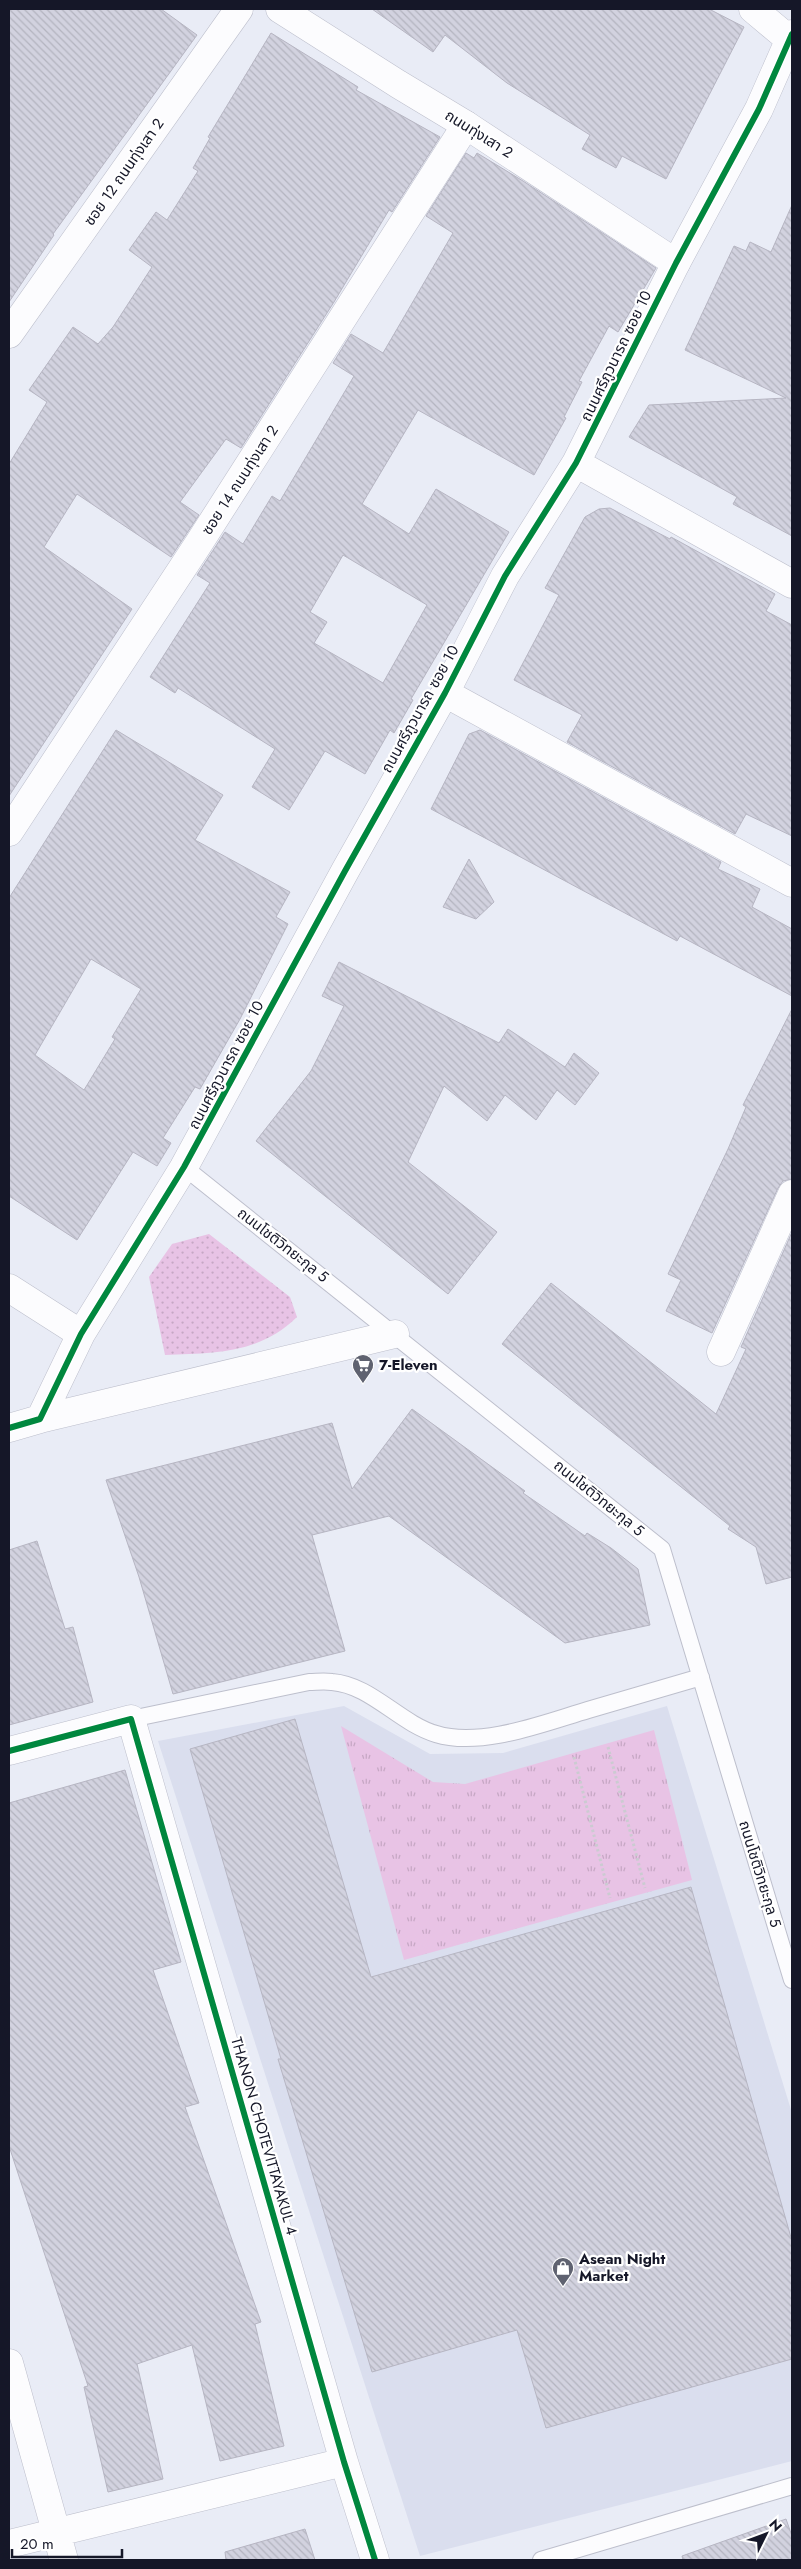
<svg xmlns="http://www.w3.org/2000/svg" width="801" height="2569" font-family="Jost,'Noto Sans Thai',sans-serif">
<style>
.built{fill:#dadeee}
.grass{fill:url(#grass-tufts)}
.garden{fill:url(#garden-dots)}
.building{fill:url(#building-back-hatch);stroke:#b6b5c2;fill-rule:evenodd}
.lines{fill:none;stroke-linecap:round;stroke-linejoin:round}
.lane-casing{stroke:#bdbfcc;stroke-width:18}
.street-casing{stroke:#bdbfcc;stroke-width:29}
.secondary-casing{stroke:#bdbfcc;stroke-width:29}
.path{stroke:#cbcbd1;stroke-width:3;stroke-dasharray:2.5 2.5;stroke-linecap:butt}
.lane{stroke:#fcfcfe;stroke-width:16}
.street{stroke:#fcfcfe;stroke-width:28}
.secondary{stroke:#fcfcfe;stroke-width:28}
.cycleway-casing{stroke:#fff;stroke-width:9}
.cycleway{stroke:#00873e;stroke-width:6}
.labels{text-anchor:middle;stroke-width:4.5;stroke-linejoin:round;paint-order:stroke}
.street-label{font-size:15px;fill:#151728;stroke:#fff}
.poi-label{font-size:15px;font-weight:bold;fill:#151728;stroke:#fff;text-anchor:start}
</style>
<defs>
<pattern id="grass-tufts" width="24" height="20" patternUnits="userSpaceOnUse" patternTransform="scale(1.25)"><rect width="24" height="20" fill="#e8c3e5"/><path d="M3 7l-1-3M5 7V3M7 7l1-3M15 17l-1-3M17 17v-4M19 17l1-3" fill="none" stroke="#c6a7c4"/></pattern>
<pattern id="garden-dots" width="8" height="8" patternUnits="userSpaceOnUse" patternTransform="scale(1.25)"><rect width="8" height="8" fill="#e8c3e5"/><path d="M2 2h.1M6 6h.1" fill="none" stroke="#c6a7c4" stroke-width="1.8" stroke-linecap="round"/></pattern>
<pattern id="building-back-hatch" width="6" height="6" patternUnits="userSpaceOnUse" patternTransform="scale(1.25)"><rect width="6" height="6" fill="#d2d2df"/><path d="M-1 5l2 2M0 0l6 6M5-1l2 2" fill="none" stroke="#b3b4bf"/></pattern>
</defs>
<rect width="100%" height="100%" fill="#e9ecf6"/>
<path class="built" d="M 344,1706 L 430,1754 L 503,1753 L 667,1706 L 792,2113 L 792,2461 L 420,2556 L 158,1741 Z"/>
<path class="grass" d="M 341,1726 L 433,1782 L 465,1784 L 654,1730 L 692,1880 L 404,1960 Z"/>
<path class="garden" d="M 209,1234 L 290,1297 L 297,1317 C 259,1354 215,1353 165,1355 L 149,1277 L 172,1244 Z"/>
<path class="building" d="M 9,9 L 161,9 L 197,35 L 53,234 L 54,235 L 9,302 Z
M 372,9 L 709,9 L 744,27 L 666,179 L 622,156 L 616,168 L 582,149 L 590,135 L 507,83 L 445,35 L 433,52 Z
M 271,33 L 358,87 L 356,90 L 440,137 L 392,212 L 389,210 L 334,302 L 241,448 L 226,439 L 180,502 L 199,515 L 171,557 L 77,494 L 44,547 L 132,609 L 9,796 L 9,464 L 47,402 L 29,390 L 73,327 L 98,344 L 113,327 L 152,267 L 129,250 L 156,212 L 167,220 L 198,171 L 193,168 L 210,138 L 208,137 Z
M 466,153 L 474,158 L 477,153 L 523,181 L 656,268 L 618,332 L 609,326 L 579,381 L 582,382 L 564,417 L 566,418 L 534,475 L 418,410 L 362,504 L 409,534 L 436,489 L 509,532 L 411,699 L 413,700 L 394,733 L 390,730 L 365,774 L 325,751 L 289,810 L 252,787 L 275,749 L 178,688 L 175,693 L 150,677 L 210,583 L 197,575 L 225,532 L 243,544 L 272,496 L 280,501 L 354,376 L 333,363 L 351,334 L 383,353 L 453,233 L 426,216 ZM 343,555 L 427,605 L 383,683 L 314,643 L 327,622 L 310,612 Z
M 792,205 L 792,536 L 733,504 L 737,497 L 629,437 L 649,405 L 786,398 L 685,350 L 734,246 L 746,251 L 750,242 L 771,252 Z
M 610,508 L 670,539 L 671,537 L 775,594 L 766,611 L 792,625 L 792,836 L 746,814 L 735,834 L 567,742 L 582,715 L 514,680 L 559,595 L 545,588 L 585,517 L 599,509 Z
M 116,730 L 223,795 L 195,840 L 290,892 L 276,917 L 288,924 L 240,1019 L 200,1089 L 195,1087 L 163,1138 L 171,1143 L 157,1166 L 133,1152 L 77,1240 L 9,1196 L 9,898 ZM 91,959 L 141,989 L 112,1037 L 115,1039 L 84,1090 L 35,1055 Z
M 480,730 L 721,862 L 718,869 L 760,889 L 752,907 L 792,929 L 792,996 L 680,936 L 677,941 L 431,809 L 469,734 Z
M 469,859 L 494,902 L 476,919 L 443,907 Z
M 339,962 L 499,1043 L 508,1029 L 565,1067 L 574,1053 L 599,1073 L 575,1105 L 557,1090 L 536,1120 L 505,1095 L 487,1121 L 444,1086 L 408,1162 L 497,1232 L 448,1294 L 256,1141 L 311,1071 L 344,1006 L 322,996 Z
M 792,1009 L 792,1179 L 783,1181 L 778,1188 L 712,1333 L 666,1311 L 681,1280 L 668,1274 L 728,1149 L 746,1107 L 743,1105 Z
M 792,1232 L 792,1577 L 766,1584 L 756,1547 L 728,1529 L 730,1526 L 502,1344 L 551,1283 L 716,1414 L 746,1349 L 741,1347 Z
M 412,1409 L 525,1491 L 523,1493 L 585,1536 L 587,1533 L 611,1548 L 638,1569 L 650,1625 L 565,1643 L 389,1516 L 312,1535 L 345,1651 L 173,1694 L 139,1577 L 106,1480 L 332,1423 L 352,1489 Z
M 37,1541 L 65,1629 L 73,1627 L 93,1702 L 9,1725 L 9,1550 Z
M 295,1719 L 371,1977 L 691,1887 L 792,2241 L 792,2359 L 546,2428 L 517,2330 L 372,2372 L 278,2059 L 281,2059 L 190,1749 Z
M 125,1770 L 181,1962 L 153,1970 L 199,2103 L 185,2107 L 261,2322 L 255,2324 L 284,2446 L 220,2461 L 192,2345 L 137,2364 L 163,2479 L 108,2492 L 84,2387 L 88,2386 L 9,2146 L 9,1803 Z
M 786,2519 L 792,2536 L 792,2560 L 683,2560 L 682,2556 Z
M 305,2529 L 315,2560 L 226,2560 L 225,2552 Z"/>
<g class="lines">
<g class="lane-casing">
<path id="lane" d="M 184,1167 L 662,1549 L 792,1980
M 131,1719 L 309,1682 C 316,1682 324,1681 332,1682 C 371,1685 399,1723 436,1734 C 481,1748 544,1723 588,1710 C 626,1699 664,1688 701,1677
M 541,2560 L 792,2486"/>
</g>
<g class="street-casing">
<path id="street" d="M 753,9 L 790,40
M 9,334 L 239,9
M 576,463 L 792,584
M 445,693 L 792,883
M 9,832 L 199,543 L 466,125
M 9,1288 L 81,1334
M 721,1352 L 792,1194
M 40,1419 L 395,1334
M 9,1428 L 40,1419 L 81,1334 L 184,1167 L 345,871 L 445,693 L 505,576 L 576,463 L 676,263 L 759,109 L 792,34
M 9,1751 L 131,1719 L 344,2462 L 375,2560
M 9,2363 L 64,2560
M 9,2544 L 344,2462"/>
</g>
<g class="secondary-casing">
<path id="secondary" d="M 280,9 L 398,84 L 466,125 L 676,263"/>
</g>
<path class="path" d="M 608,1747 L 645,1888
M 574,1757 L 610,1898"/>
<use href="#lane" class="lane"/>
<use href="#street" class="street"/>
<use href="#secondary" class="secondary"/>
<g class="cycleway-casing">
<path id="cycleway" d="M 9,1428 L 40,1419 L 81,1334 L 184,1167 L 345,871 L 445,693 L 505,576 L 576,463 L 676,263 L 759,109 L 792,34
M 9,1751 L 131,1719 L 344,2462 L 375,2560"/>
</g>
<use href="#cycleway" class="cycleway"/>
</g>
<defs>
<g id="supermarket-pin" transform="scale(1.125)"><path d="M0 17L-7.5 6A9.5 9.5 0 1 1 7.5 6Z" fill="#5f6270" stroke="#fff"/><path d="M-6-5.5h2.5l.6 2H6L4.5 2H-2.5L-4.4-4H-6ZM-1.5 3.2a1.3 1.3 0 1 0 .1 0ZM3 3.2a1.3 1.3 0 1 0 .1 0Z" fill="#fff"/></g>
<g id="shop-pin" transform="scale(1.125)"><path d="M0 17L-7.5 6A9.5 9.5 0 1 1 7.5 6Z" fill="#5f6270" stroke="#fff"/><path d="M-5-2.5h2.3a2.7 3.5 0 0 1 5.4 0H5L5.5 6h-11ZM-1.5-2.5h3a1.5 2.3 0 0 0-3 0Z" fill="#fff"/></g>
</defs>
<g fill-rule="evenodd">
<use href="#supermarket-pin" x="363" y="1365"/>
<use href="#shop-pin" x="563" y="2268"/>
</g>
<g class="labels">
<g class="street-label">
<text transform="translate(479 134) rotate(32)" y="5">ถนนทุ่งเสา 2</text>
<text transform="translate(124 172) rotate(-55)" y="5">ซอย 12 ถนนทุ่งเสา 2</text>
<text transform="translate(616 356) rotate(-64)" y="5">ถนนศรีภูวนารถ ซอย 10</text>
<text transform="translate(240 480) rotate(-57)" y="5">ซอย 14 ถนนทุ่งเสา 2</text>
<text transform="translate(420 709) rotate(-61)" y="5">ถนนศรีภูวนารถ ซอย 10</text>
<text transform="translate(226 1065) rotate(-62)" y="5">ถนนศรีภูวนารถ ซอย 10</text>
<text transform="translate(283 1245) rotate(38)" y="5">ถนนโชติวิทยะกุล 5</text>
<text transform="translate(599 1498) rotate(39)" y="5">ถนนโชติวิทยะกุล 5</text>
<text transform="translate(760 1874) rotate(73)" y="5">ถนนโชติวิทยะกุล 5</text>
<text transform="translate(264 2136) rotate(74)" y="5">THANON CHOTEVITTAYAKUL 4</text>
</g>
<g class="poi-label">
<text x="379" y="1370">7-Eleven</text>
<text x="579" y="2264">Asean Night<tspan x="579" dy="17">Market</tspan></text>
</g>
</g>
<rect width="801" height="2569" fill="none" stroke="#151728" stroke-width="20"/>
<g transform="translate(766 2534) rotate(48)" stroke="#ffffff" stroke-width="4" paint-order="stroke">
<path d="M0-4L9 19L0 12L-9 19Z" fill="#151728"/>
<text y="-8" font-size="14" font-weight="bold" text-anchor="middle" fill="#151728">N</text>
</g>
<path d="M12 2549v8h110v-8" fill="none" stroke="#151728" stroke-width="2.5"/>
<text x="20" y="2549" font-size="15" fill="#151728" stroke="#ffffff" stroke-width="4" paint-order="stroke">20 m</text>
</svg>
